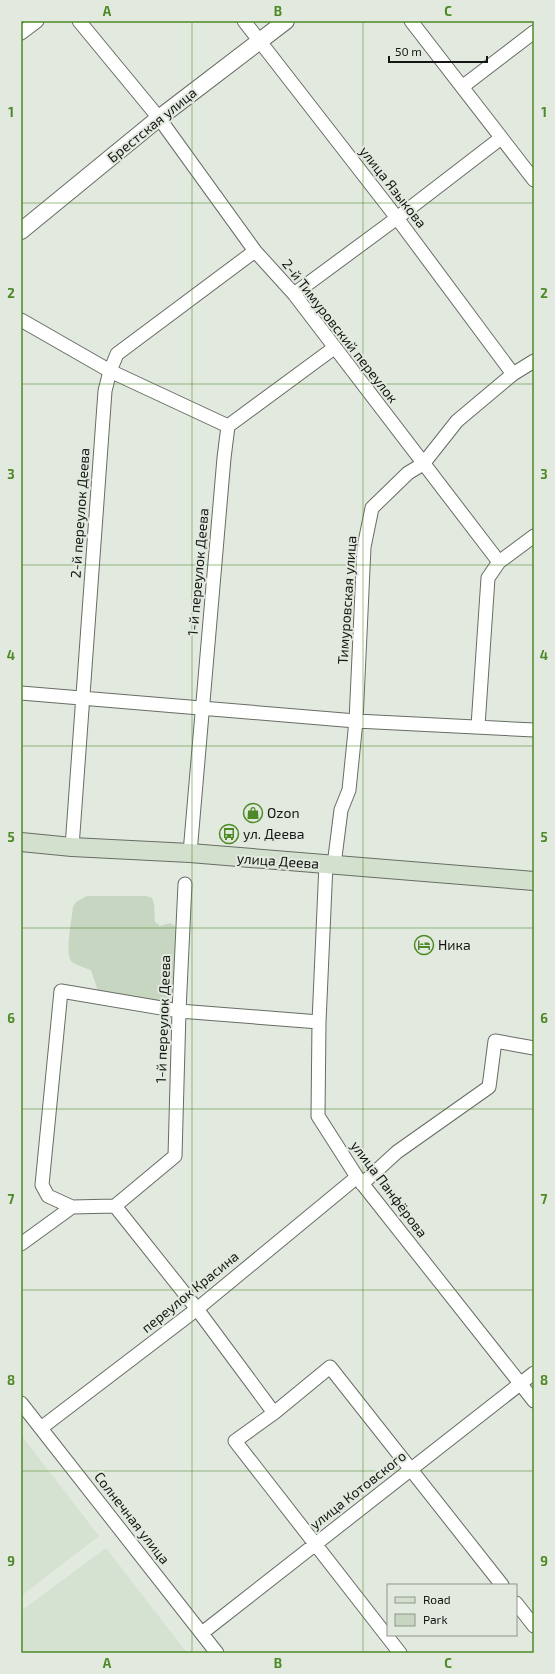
<svg xmlns="http://www.w3.org/2000/svg" width="555" height="1674" font-family="'Exo 2',sans-serif">
<style>
.built{fill:#d6e2d1}
.green{fill:#c7d6c1}
.lines{fill:none;stroke-linecap:round;stroke-linejoin:round}
.minor-casing{stroke:#676d64;stroke-width:15}
.tertiary-casing{stroke:#676d64;stroke-width:18}
.secondary-casing{stroke:#676d64;stroke-width:20}
.minor{stroke:#fff;stroke-width:13}
.tertiary{stroke:#fff;stroke-width:16}
.secondary{stroke:#d4e0ce;stroke-width:18}
.grid{fill:none;stroke:#4e8927;stroke-width:1;stroke-opacity:0.55}
.labels{text-anchor:middle;stroke-width:4;stroke-linejoin:round;paint-order:stroke}
.street-label{font-size:14px;fill:#141713;stroke:#e2e9df}
.poi-label{font-size:14px;fill:#141713;stroke:#e2e9df;text-anchor:start}
.neatline{fill:none;stroke:#4e8927;stroke-width:1.5}
.grid-label{font-size:13px;text-anchor:middle;font-weight:bold;fill:#4e8927}
</style>
<rect width="100%" height="100%" fill="#e2e9df"/>
<path class="built" d="M 21,1435 L 99,1536 L 21,1596 Z
M 106,1548 L 187,1653 L 21,1653 L 21,1611 Z"/>
<path class="green" d="M 87,896 L 146,896 L 152,898 L 154,904 L 155,922 L 160,926 L 170,923 L 175,926 L 178,944 L 174,989 L 169,999 L 159,1006 L 98,991 L 91,970 C 85,968 75,965 71,961 C 65,952 72,918 73,907 L 76,902 Z"/>
<g class="lines">
<g class="minor-casing">
<path id="minor" d="M 79,21 L 159,118 L 255,251 L 294,294 L 499,562
M 244,21 L 397,218 L 513,374
M 411,21 L 534,180
M 21,33 L 37,21
M 462,87 L 534,32
M 294,294 L 397,218 L 501,138
M 21,320 L 110,371 L 228,426
M 21,693 L 356,721 L 534,730
M 478,726 L 488,578 L 499,562 L 534,536
M 72,847 L 105,391 L 110,371 L 117,354 L 255,251
M 190,853 L 224,458 L 228,426 L 334,348
M 326,864 L 319,1022 L 318,1116 L 357,1177 L 534,1401
M 334,865 L 341,810 L 349,790 L 356,721 L 364,547 L 372,508 L 408,473 L 423,464 L 457,421 L 513,374 L 534,361
M 185,884 L 179,1011 L 175,1156 L 115,1206 L 72,1207 L 48,1196 L 42,1185 L 61,991 L 179,1011 L 319,1022
M 362,1184 L 397,1152 L 489,1087 L 495,1041 L 534,1048
M 115,1206 L 197,1309 L 274,1413
M 21,1244 L 72,1207
M 21,1403 L 217,1653
M 41,1428 L 197,1309 L 357,1177
M 516,1603 L 534,1626
M 202,1633 L 534,1373
M 400,1653 L 235,1441 L 274,1413 L 330,1367 L 502,1585"/>
</g>
<g class="tertiary-casing">
<path id="tertiary" d="M 21,231 L 159,118 L 286,21"/>
</g>
<g class="secondary-casing">
<path id="secondary" d="M 21,842 L 72,847 L 190,853 L 534,881"/>
</g>
<use href="#minor" class="minor"/>
<use href="#tertiary" class="tertiary"/>
<use href="#secondary" class="secondary"/>
</g>
<path class="grid" d="M 192,21 L 192,1653M 363,21 L 363,1653M 21,203 L 534,203M 21,384 L 534,384M 21,565 L 534,565M 21,746 L 534,746M 21,928 L 534,928M 21,1109 L 534,1109M 21,1290 L 534,1290M 21,1471 L 534,1471"/>
<defs>
<g id="shop-ring" transform="scale(1)"><circle r="9.5" fill="#e2e9df" stroke="#4e8927" stroke-width="1.5"/><path d="M-5-2.5h2.3a2.7 3.5 0 0 1 5.4 0H5L5.5 6h-11ZM-1.5-2.5h3a1.5 2.3 0 0 0-3 0Z" fill="#4e8927"/></g>
<g id="bus-ring" transform="scale(1)"><circle r="9.5" fill="#e2e9df" stroke="#4e8927" stroke-width="1.5"/><path d="M-5-6H5V4H4V6H2V4H-2V6H-4V4H-5ZM-3.5-4V0h7V-4ZM-3.5 1.2v1.5H-2V1.2ZM2 1.2v1.5H3.5V1.2Z" fill="#4e8927"/></g>
<g id="hotel-ring" transform="scale(1)"><circle r="9.5" fill="#e2e9df" stroke="#4e8927" stroke-width="1.5"/><path d="M-6-4.5h1.5V1H6V5H4.5V3h-9V5H-6ZM-4 0a1.8 1.8 0 1 1 3.6 0ZM.5 0V-2.5h3Q6-2.5 6 0Z" fill="#4e8927"/></g>
</defs>
<g fill-rule="evenodd">
<use href="#shop-ring" x="253" y="813"/>
<use href="#bus-ring" x="229" y="834"/>
<use href="#hotel-ring" x="424" y="945"/>
</g>
<g class="labels">
<g class="street-label">
<text transform="translate(152 125) rotate(-39)" y="5">Брестская улица</text>
<text transform="translate(393 187) rotate(52)" y="5">улица Языкова</text>
<text transform="translate(340 331) rotate(52)" y="5">2-й Тимуровский переулок</text>
<text transform="translate(80 513) rotate(-86)" y="5">2-й переулок Деева</text>
<text transform="translate(198 572) rotate(-85)" y="5">1-й переулок Деева</text>
<text transform="translate(347 600) rotate(-86)" y="5">Тимуровская улица</text>
<text transform="translate(278 861) rotate(4)" y="5">улица Деева</text>
<text transform="translate(163 1019) rotate(-88)" y="5">1-й переулок Деева</text>
<text transform="translate(389 1189) rotate(53)" y="5">улица Панфёрова</text>
<text transform="translate(190 1292) rotate(-39)" y="5">переулок Красина</text>
<text transform="translate(358 1490) rotate(-38)" y="5">улица Котовского</text>
<text transform="translate(132 1518) rotate(52)" y="5">Солнечная улица</text>
</g>
<g class="poi-label">
<text x="267" y="818">Ozon</text>
<text x="243" y="839">ул. Деева</text>
<text x="438" y="950">Ника</text>
</g>
</g>
<rect width="555" height="1674" fill="none" stroke="#e2e9df" stroke-width="44"/>
<rect x="387" y="1584" width="130" height="52" fill="#e2e9df" stroke="#90958d"/>
<rect x="395" y="1597" width="20" height="6" fill="#d4e0ce" stroke="#90958d"/>
<text x="423" y="1604" font-size="12" fill="#141713">Road</text>
<rect x="395" y="1614" width="20" height="12" fill="#c7d6c1" stroke="#90958d"/>
<text x="423" y="1624" font-size="12" fill="#141713">Park</text>
<path d="M389 56v6h98v-6" fill="none" stroke="#141713" stroke-width="2"/>
<text x="395" y="56" font-size="12" fill="#141713" stroke="#e2e9df" stroke-width="3" paint-order="stroke">50 m</text>
<rect x="22" y="22" width="511" height="1630" class="neatline"/>
<g class="grid-label">
<text x="107" y="16">A</text>
<text x="278" y="16">B</text>
<text x="448" y="16">C</text>
<text x="11" y="117">1</text>
<text x="544" y="117">1</text>
<text x="11" y="298">2</text>
<text x="544" y="298">2</text>
<text x="11" y="479">3</text>
<text x="544" y="479">3</text>
<text x="11" y="660">4</text>
<text x="544" y="660">4</text>
<text x="11" y="842">5</text>
<text x="544" y="842">5</text>
<text x="11" y="1023">6</text>
<text x="544" y="1023">6</text>
<text x="11" y="1204">7</text>
<text x="544" y="1204">7</text>
<text x="11" y="1385">8</text>
<text x="544" y="1385">8</text>
<text x="11" y="1566">9</text>
<text x="544" y="1566">9</text>
<text x="107" y="1668">A</text>
<text x="278" y="1668">B</text>
<text x="448" y="1668">C</text>
</g>
</svg>
